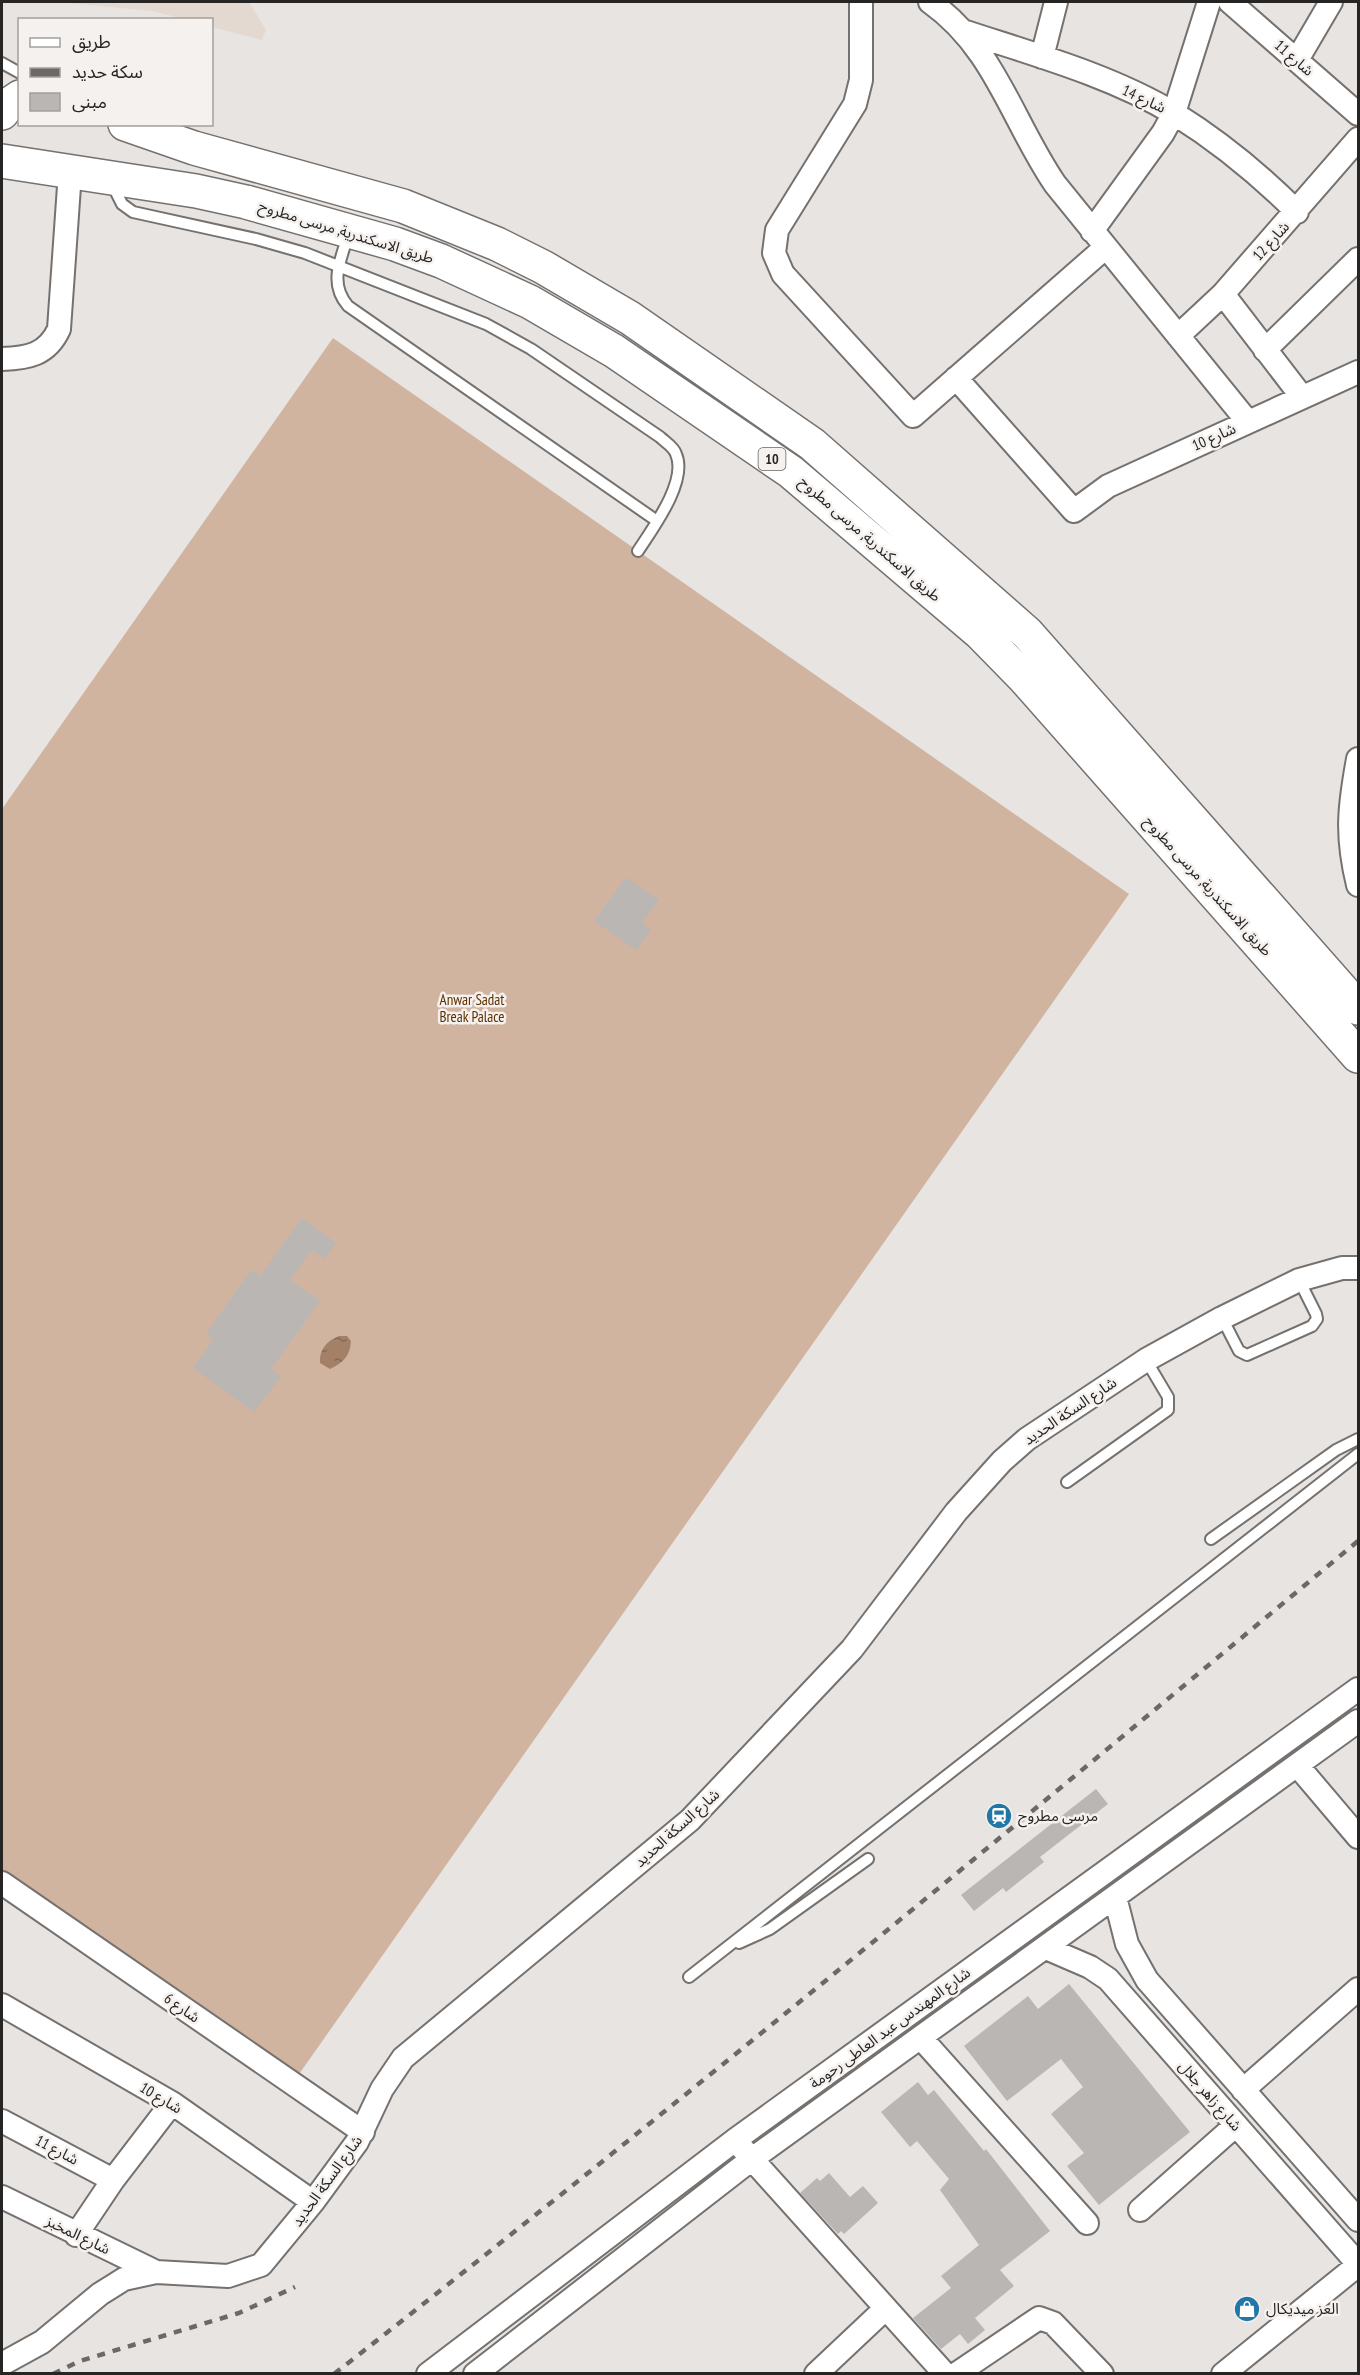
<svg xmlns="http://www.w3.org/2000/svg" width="1360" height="2375" font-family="'PT Sans Narrow','Noto Sans Arabic',sans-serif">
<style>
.built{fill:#e4d9d1}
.garden{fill:#d0b4a0}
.water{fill:url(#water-ripples)}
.building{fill:#bab6b4}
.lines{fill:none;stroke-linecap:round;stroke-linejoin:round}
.service-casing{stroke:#75716f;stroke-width:14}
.minor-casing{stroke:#75716f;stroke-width:26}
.primary-casing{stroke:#75716f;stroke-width:36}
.service{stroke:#fff;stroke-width:10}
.minor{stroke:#fff;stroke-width:22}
.primary{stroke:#fff;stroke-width:33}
.rail{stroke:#6b6867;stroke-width:4.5;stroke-dasharray:8 8;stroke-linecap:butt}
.labels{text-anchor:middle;stroke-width:5;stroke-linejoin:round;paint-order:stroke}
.shield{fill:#f5f1ee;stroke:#656261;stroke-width:1.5}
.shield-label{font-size:14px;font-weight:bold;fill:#272524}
.street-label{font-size:15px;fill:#272524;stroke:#f5f1ee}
.park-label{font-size:15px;fill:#5f3000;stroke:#f5f1ee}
.poi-label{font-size:15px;fill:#272524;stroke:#f5f1ee;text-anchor:start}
</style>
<defs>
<pattern id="water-ripples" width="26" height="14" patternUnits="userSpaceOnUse" patternTransform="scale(1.5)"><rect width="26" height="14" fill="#a48166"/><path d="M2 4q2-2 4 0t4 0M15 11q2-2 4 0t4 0" fill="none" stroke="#866954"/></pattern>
</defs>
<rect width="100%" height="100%" fill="#e8e4e1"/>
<path class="built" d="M 58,2 L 249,2 L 266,30 L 262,40 L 212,27 L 212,20 L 184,19 L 152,11 Z"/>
<path class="garden" d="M 333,338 L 1129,894 L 297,2077 L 2,1871 L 2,809 Z"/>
<path class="water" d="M 339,1336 L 347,1336 L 351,1341 C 350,1356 344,1362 330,1369 L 320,1363 C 319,1349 327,1341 339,1336 Z"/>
<path class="building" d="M 626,877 L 659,900 L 642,923 L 651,930 L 636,950 L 594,921 Z
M 302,1218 L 336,1243 L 324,1259 L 312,1250 L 290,1280 L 320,1301 L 271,1369 L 281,1376 L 254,1412 L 193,1368 L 214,1339 L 206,1334 L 251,1270 L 260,1276 Z
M 1096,1789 L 1108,1804 L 1040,1857 L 1044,1862 L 1006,1892 L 1003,1888 L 974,1911 L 961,1895 Z
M 1069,1984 L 1190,2132 L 1099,2205 L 1067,2166 L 1084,2153 L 1051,2114 L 1083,2087 L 1061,2059 L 1007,2101 L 964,2046 L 1028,1996 L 1038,2009 Z
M 918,2082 L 928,2095 L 934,2090 L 984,2151 L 986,2149 L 1050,2231 L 1000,2270 L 1014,2286 L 975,2318 L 985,2330 L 968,2344 L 960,2334 L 941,2349 L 913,2318 L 951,2288 L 941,2276 L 979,2245 L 940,2190 L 949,2179 L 917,2141 L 910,2147 L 881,2112 Z
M 829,2173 L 850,2197 L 863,2186 L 878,2203 L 844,2234 L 841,2231 L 838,2234 L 800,2193 L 817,2178 L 820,2181 Z"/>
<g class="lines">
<g class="service-casing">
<path id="service" d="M 2,63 L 20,73
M 112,184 L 122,204 L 133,212 L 256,239 L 305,253 L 486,324 L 531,349 L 660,437 C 665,442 674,447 676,454 C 688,481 653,528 638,551
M 349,233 C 341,259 328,283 348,306 L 657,521
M 1222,1318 L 1239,1351 L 1247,1355 L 1312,1326 L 1317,1319 L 1316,1314 L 1299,1280
M 1067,1482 L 1168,1410 L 1168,1397 L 1146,1360
M 1211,1539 L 1336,1450 L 1358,1439
M 739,1943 L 770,1929 L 868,1859
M 689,1977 L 1358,1454"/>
</g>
<g class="minor-casing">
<path id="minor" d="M 861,2 L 861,80 L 855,104 L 777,230 L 774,253 L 783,274 L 913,416 L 1106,247
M 930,2 C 995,48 1012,121 1055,184 L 1248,422
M 1230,2 L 1358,114
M 966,32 C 1036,55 1112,76 1175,114 C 1220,142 1260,175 1297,212
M 1042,57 L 1056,2
M 1297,60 L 1331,2
M 1092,231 L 1163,133 L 1174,113 L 1209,2
M 1223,294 L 1302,397
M 1178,336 L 1223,294 L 1358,139
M 1265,350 L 1358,259
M 2,359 C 28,358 47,355 59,329 L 70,172
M 956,378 L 1074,511 L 1108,486 L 1358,372
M 1358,759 C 1349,808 1346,836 1358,885
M 1297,1765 L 1358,1837
M 2,1883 L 363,2132
M 1115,1897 L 1127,1944 L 1147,1980 L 1358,2220
M 1046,1948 L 1090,1967 L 1108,1979 L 1358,2264
M 2,2005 L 172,2103 L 313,2202
M 921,2038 L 1087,2223
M 1243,2090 L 1358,1989
M 2,2121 L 113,2180
M 742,2148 L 945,2374
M 2,2197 L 156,2272
M 1140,2210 L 1236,2125
M 76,2235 L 113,2180 L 172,2103
M 2,2364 L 42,2342 L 100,2294 L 124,2279 L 156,2272 L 228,2276 L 261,2265 L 313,2202 L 357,2142 L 382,2089 L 403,2058 L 690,1820 L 852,1649 L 956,1512 L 1002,1461 L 1027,1439 L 1146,1360 L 1222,1318 L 1299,1280 L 1342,1268 L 1358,1268
M 428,2374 L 735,2140 L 1358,1689
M 475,2374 L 752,2159 L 1358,1721
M 816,2374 L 885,2309
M 956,2374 L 1039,2318 L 1053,2323 L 1102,2374
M 1223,2374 L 1358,2265"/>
</g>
<g class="primary-casing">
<path id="primary" d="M 2,113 L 8,105 L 20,97
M 125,124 L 194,148 L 403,206 L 497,244 L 543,267 L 630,318 L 812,444 L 1027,633 L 1358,1008
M 2,161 L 196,191 L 246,202 L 395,244 L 441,261 L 530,302 L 614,351 L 791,472 L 980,633 L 1025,679 L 1358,1056"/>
</g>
<use href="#service" class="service"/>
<use href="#minor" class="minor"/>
<use href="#primary" class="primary"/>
<path class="rail" d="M 53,2374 L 80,2361 L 239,2313 L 295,2287
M 334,2374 C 681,2103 1020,1822 1358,1541"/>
</g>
<defs>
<g id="station-disc" transform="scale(1.35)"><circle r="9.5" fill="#2277a7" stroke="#f5f1ee"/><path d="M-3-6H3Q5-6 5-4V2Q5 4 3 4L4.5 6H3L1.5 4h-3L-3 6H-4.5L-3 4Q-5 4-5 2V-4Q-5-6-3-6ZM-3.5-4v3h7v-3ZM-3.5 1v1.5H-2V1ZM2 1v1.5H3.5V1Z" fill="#fff"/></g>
<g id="shop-disc" transform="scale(1.35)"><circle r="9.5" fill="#2277a7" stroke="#f5f1ee"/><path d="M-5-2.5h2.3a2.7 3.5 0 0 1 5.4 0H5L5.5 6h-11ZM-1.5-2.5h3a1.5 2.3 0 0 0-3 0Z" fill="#fff"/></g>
</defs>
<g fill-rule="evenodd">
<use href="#station-disc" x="999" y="1816"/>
<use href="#shop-disc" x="1247" y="2309"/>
</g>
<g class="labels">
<rect class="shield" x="758.5" y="448" width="27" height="22" rx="4.5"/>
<g class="shield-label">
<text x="772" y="464">10</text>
</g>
<g class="street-label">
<text transform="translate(1294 58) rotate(41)" y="5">شارع 11</text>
<text transform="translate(1144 99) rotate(25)" y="5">شارع 14</text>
<text transform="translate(346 232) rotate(17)" y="5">طريق الاسكندرية, مرسى مطروح</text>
<text transform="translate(1271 241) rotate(-48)" y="5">شارع 12</text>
<text transform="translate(1214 437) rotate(-24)" y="5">شارع 10</text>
<text transform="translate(870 539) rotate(41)" y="5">طريق الاسكندرية, مرسى مطروح</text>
<text transform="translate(1208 886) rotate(48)" y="5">طريق الاسكندرية, مرسى مطروح</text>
<text transform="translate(1070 1411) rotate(-34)" y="5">شارع السكة الحديد</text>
<text transform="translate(677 1828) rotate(-42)" y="5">شارع السكة الحديد</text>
<text transform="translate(182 2008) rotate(35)" y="5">شارع 6</text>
<text transform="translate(890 2028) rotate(-36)" y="5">شارع المهندس عبد العاطى رحومة</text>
<text transform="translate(1210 2096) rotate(49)" y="5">شارع زاهر جلال</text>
<text transform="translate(161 2098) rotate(31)" y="5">شارع 10</text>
<text transform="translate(57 2150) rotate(28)" y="5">شارع 11</text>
<text transform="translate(327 2181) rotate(-54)" y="5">شارع السكة الحديد</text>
<text transform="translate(78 2235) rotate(26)" y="5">شارع المخبز</text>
</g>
<g class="park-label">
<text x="472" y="1005">Anwar Sadat<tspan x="472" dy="17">Break Palace</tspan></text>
</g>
<g class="poi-label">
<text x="1018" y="1821">مرسى مطروح</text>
<text x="1266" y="2314">العز ميديكال</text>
</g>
</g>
<rect width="1360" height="2375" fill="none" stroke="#272524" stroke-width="6"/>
<rect x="18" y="18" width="195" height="108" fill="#f5f1ee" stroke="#a39f9d" stroke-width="1.5"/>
<rect x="30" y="38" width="30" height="9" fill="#ffffff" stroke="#a39f9d" stroke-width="1.5"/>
<text x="72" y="48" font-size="18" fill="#272524">طريق</text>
<rect x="30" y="68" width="30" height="9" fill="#6b6867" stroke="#a39f9d" stroke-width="1.5"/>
<text x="72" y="78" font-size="18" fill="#272524">سكة حديد</text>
<rect x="30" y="93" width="30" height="18" fill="#bab6b4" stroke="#a39f9d" stroke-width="1.5"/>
<text x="72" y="108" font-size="18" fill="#272524">مبنى</text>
</svg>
